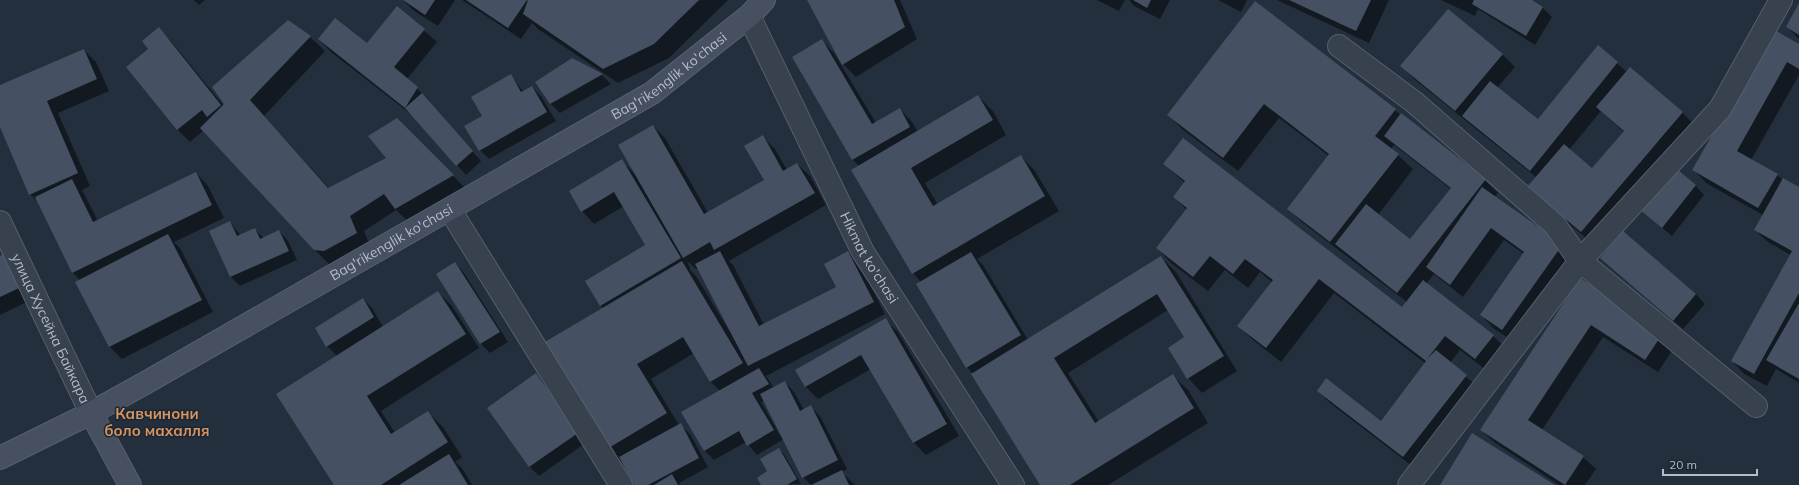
<svg xmlns="http://www.w3.org/2000/svg" width="1799" height="485" font-family="Mulish,sans-serif">
<style>
.shadow{fill:#0007;fill-rule:evenodd}
.building{fill:#455162}
.lines{fill:none;stroke-linecap:round;stroke-linejoin:round}
.minor-casing{stroke:#565f6c;stroke-width:24}
.secondary-casing{stroke:#565f6c;stroke-width:24}
.minor{stroke:#38414e;stroke-width:22}
.secondary{stroke:#465061;stroke-width:22}
.labels{text-anchor:middle;stroke-width:3;stroke-linejoin:round;paint-order:stroke}
.street-label{font-size:14px;fill:#b4bcc9;stroke:#1d2633}
.neighbourhood-label{font-size:15px;font-weight:bold;fill:#d59563;stroke:#1d2633}
</style>
<rect width="100%" height="100%" fill="#242f3e"/>
<path class="shadow" d="M 194,0 L 205,0 L 199,5 Z
M 403,0 L 455,0 L 438,26 L 414,11 Z
M 462,0 L 529,1 L 728,0 L 669,58 L 618,83 L 538,29 L 532,23 L 521,39 Z
M 808,0 L 900,0 L 917,39 L 856,77 L 843,64 Z
M 1097,0 L 1125,0 L 1119,11 Z
M 1129,0 L 1170,0 L 1160,19 L 1134,6 Z
M 1218,0 L 1247,0 L 1241,12 Z
M 1277,0 L 1389,0 L 1369,43 Z
M 1441,0 L 1530,0 L 1543,8 L 1552,17 L 1535,45 L 1478,9 L 1475,16 Z
M 1255,2 L 1485,180 L 1498,193 L 1494,197 L 1574,257 L 1514,342 L 1493,328 L 1481,315 L 1524,254 L 1504,240 L 1463,297 L 1434,274 L 1426,284 L 1493,336 L 1508,350 L 1490,373 L 1460,350 L 1450,363 L 1479,388 L 1416,469 L 1330,403 L 1318,391 L 1381,422 L 1425,363 L 1334,293 L 1281,362 L 1253,340 L 1238,326 L 1272,282 L 1260,272 L 1248,288 L 1225,270 L 1208,291 L 1171,263 L 1157,248 L 1187,210 L 1174,197 L 1185,183 L 1164,164 L 1402,308 L 1407,302 L 1303,223 L 1288,209 L 1329,156 L 1279,118 L 1238,171 L 1183,130 L 1169,115 ZM 1394,145 L 1451,189 L 1410,240 L 1378,215 L 1413,169 L 1391,149 Z
M 1799,5 L 1799,39 L 1787,27 Z
M 397,7 L 437,42 L 407,79 L 430,101 L 429,102 L 481,161 L 466,175 L 413,116 L 331,52 L 319,39 L 367,44 Z
M 288,21 L 310,37 L 325,51 L 264,116 L 329,188 L 388,158 L 397,119 L 467,190 L 410,223 L 396,210 L 364,231 L 371,248 L 339,266 L 330,265 L 315,250 L 204,130 L 190,142 L 178,130 L 127,67 L 150,49 L 159,29 L 171,41 L 224,106 Z
M 822,41 L 834,53 L 876,123 L 900,109 L 912,122 L 918,132 L 978,96 L 993,111 L 1006,135 L 925,183 L 938,205 L 1021,156 L 1035,171 L 1059,211 L 977,259 L 983,265 L 1028,340 L 1161,257 L 1176,272 L 1237,371 L 1202,393 L 1188,378 L 1186,338 L 1168,310 L 1068,373 L 1099,422 L 1173,376 L 1188,390 L 1208,423 L 1108,485 L 1041,485 L 973,374 L 967,367 L 921,282 L 913,273 L 859,166 L 853,160 L 793,57 Z
M 1799,45 L 1799,75 L 1751,160 L 1777,175 L 1783,180 L 1799,188 L 1799,383 L 1776,369 L 1767,386 L 1744,374 L 1732,361 L 1791,255 L 1768,242 L 1755,230 L 1763,215 L 1706,183 L 1694,170 Z
M 1598,47 L 1627,72 L 1682,112 L 1695,125 L 1593,244 L 1541,200 L 1537,178 L 1414,79 L 1402,66 L 1502,54 L 1515,67 L 1497,88 L 1538,121 ZM 1601,111 L 1624,132 L 1592,169 L 1569,150 Z
M 84,50 L 96,62 L 109,91 L 58,113 L 90,186 L 82,190 L 98,221 L 196,173 L 208,186 L 224,218 L 174,242 L 180,248 L 213,312 L 122,359 L 110,347 L 76,282 L 80,280 L 73,273 L 38,202 L 30,194 L 0,125 L 0,86 Z
M 572,59 L 602,75 L 611,84 L 560,113 L 551,104 L 537,82 Z
M 511,76 L 524,92 L 532,87 L 541,96 L 556,121 L 489,159 L 480,150 L 483,117 Z
M 653,126 L 665,138 L 708,213 L 765,180 L 763,137 L 775,149 L 787,170 L 797,164 L 810,176 L 826,205 L 729,261 L 733,265 L 764,325 L 837,287 L 848,252 L 860,265 L 885,314 L 766,376 L 774,388 L 785,382 L 794,392 L 804,410 L 811,407 L 820,416 L 847,469 L 842,472 L 855,485 L 811,485 L 803,477 L 784,439 L 757,455 L 746,442 L 714,460 L 705,451 L 683,412 L 720,391 L 711,382 L 694,353 L 651,379 L 679,425 L 681,425 L 690,434 L 708,467 L 679,483 L 681,485 L 635,485 L 622,463 L 608,448 L 603,308 L 600,305 L 647,245 L 624,206 L 594,224 L 582,211 L 622,161 L 636,175 ZM 687,261 L 696,269 L 699,268 L 731,331 L 730,332 L 696,276 L 691,271 ZM 765,400 L 783,436 L 781,437 L 761,402 Z
M 1695,185 L 1704,195 L 1672,236 L 1640,209 Z
M 230,222 L 241,236 L 255,230 L 264,238 L 279,231 L 288,241 L 297,260 L 240,286 L 231,277 L 210,232 Z
M 3,256 L 16,268 L 31,300 L 0,315 L 0,257 Z
M 1601,258 L 1696,294 L 1705,304 L 1683,329 Z
M 455,263 L 464,273 L 508,342 L 490,353 L 481,344 L 437,275 Z
M 1580,279 L 1675,346 L 1658,372 L 1603,337 L 1542,430 L 1583,457 L 1596,469 L 1585,485 L 1559,485 L 1494,442 L 1481,430 Z
M 438,292 L 452,306 L 479,348 L 381,411 L 395,433 L 428,413 L 443,427 L 462,457 L 455,462 L 462,468 L 472,485 L 335,485 L 337,356 L 327,346 L 316,328 L 363,299 L 372,308 L 383,327 Z
M 885,319 L 898,332 L 959,436 L 926,455 L 914,443 L 871,369 L 818,399 L 806,387 L 797,371 Z
M 536,374 L 545,384 L 587,442 L 539,476 L 529,466 Z
M 779,450 L 784,454 L 801,484 L 762,485 Z"/>
<path class="building" d="M 403,0 L 435,0 L 425,15 Z
M 466,0 L 527,0 L 508,28 Z
M 528,0 L 699,0 L 654,44 L 603,69 L 523,14 Z
M 807,0 L 894,0 L 905,27 L 842,65 Z
M 1133,0 L 1151,0 L 1147,8 Z
M 1289,0 L 1371,0 L 1356,31 Z
M 1474,0 L 1532,0 L 1543,7 L 1526,36 L 1472,4 Z
M 1255,1 L 1396,109 L 1375,136 L 1399,154 L 1330,242 L 1287,209 L 1329,154 L 1264,104 L 1223,158 L 1167,115 Z
M 1799,3 L 1799,35 L 1786,27 Z
M 397,6 L 425,29 L 394,67 L 418,87 L 405,108 L 422,93 L 473,151 L 456,166 L 405,108 L 318,39 L 335,18 L 367,43 Z
M 1448,9 L 1503,54 L 1455,111 L 1400,66 Z
M 288,20 L 311,36 L 250,100 L 328,188 L 386,158 L 368,136 L 397,118 L 454,175 L 395,209 L 384,194 L 350,216 L 357,233 L 324,251 L 314,250 L 200,128 L 224,104 L 212,87 Z
M 159,27 L 221,105 L 207,117 L 202,110 L 177,130 L 126,67 L 148,49 L 142,41 Z
M 1773,29 L 1799,44 L 1799,69 L 1787,62 L 1737,151 L 1778,174 L 1758,208 L 1692,170 Z
M 822,39 L 872,124 L 900,108 L 910,127 L 852,160 L 792,57 Z
M 1598,45 L 1618,62 L 1530,171 L 1462,116 L 1490,81 L 1538,119 Z
M 84,49 L 97,79 L 47,101 L 78,173 L 29,195 L 0,127 L 0,85 Z
M 572,58 L 603,74 L 550,104 L 535,82 Z
M 1630,67 L 1683,112 L 1581,232 L 1527,187 L 1564,144 L 1592,168 L 1624,131 L 1596,107 Z
M 511,74 L 521,92 L 532,86 L 547,112 L 479,151 L 464,126 L 482,116 L 471,97 Z
M 978,95 L 993,120 L 911,168 L 933,206 L 1021,155 L 1045,196 L 912,274 L 851,170 Z
M 1401,113 L 1486,179 L 1397,293 L 1335,244 L 1366,204 L 1410,239 L 1451,188 L 1384,136 Z
M 653,125 L 704,214 L 764,180 L 744,146 L 763,135 L 783,171 L 797,163 L 815,193 L 714,250 L 710,242 L 683,258 L 618,145 Z
M 1183,138 L 1402,307 L 1423,280 L 1494,335 L 1475,359 L 1445,336 L 1427,359 L 1436,350 L 1467,375 L 1403,457 L 1317,391 L 1326,378 L 1381,421 L 1426,361 L 1319,279 L 1266,348 L 1237,326 L 1273,280 L 1245,259 L 1233,274 L 1210,256 L 1193,277 L 1156,248 L 1187,208 L 1173,197 L 1185,181 L 1163,164 Z
M 622,159 L 681,258 L 600,306 L 585,281 L 645,245 L 614,192 L 581,212 L 569,191 Z
M 1673,166 L 1696,185 L 1662,228 L 1639,209 Z
M 196,172 L 212,205 L 72,273 L 35,197 L 72,179 L 93,222 Z
M 1783,178 L 1799,187 L 1799,293 L 1754,374 L 1731,361 L 1792,251 L 1754,230 Z
M 1482,187 L 1563,244 L 1502,330 L 1480,315 L 1524,252 L 1491,228 L 1450,285 L 1426,267 Z
M 230,221 L 237,236 L 255,228 L 260,239 L 279,230 L 289,251 L 230,277 L 209,231 Z
M 1623,231 L 1696,294 L 1673,321 L 1600,258 Z
M 168,234 L 202,300 L 109,347 L 75,282 Z
M 720,251 L 759,326 L 836,287 L 824,264 L 848,251 L 874,302 L 748,366 L 695,264 Z
M 971,252 L 1021,335 L 966,368 L 916,284 Z
M 3,254 L 19,288 L 0,297 L 0,256 Z
M 1161,256 L 1224,356 L 1187,379 L 1168,348 L 1184,337 L 1157,294 L 1054,358 L 1095,423 L 1173,374 L 1194,408 L 1070,485 L 1040,485 L 971,374 Z
M 682,261 L 743,363 L 710,382 L 683,337 L 637,364 L 667,413 L 607,449 L 543,343 Z
M 455,262 L 500,332 L 480,344 L 436,274 Z
M 1580,278 L 1663,333 L 1645,360 L 1591,325 L 1528,420 L 1584,456 L 1565,485 L 1480,430 Z
M 438,291 L 466,334 L 367,396 L 391,434 L 428,411 L 448,442 L 381,485 L 334,485 L 276,394 Z
M 363,298 L 374,317 L 326,347 L 315,328 Z
M 1799,303 L 1799,379 L 1766,360 Z
M 886,318 L 947,424 L 913,443 L 861,355 L 805,387 L 795,370 Z
M 759,368 L 769,384 L 752,393 L 774,430 L 747,446 L 739,431 L 704,451 L 681,412 Z
M 536,373 L 578,433 L 529,467 L 487,408 Z
M 785,381 L 800,411 L 811,405 L 838,460 L 802,478 L 760,394 Z
M 681,423 L 699,458 L 648,485 L 634,485 L 619,457 Z
M 1472,433 L 1555,485 L 1440,485 Z
M 779,448 L 797,479 L 787,485 L 761,485 L 757,478 L 767,471 L 760,459 Z
M 449,454 L 468,485 L 399,485 Z
M 842,470 L 849,485 L 811,485 Z
M 672,474 L 678,485 L 654,485 Z"/>
<g class="lines">
<g class="minor-casing">
<g id="minor">
<path id="s1" d="M 749,16 L 863,252 L 1013,485"/>
<path d="M 1339,46 L 1414,102 L 1555,225 L 1580,261 L 1756,406"/>
<path d="M 450,210 L 621,485"/>
<path id="s2" d="M 0,222 L 91,413"/>
<path d="M 1409,485 L 1580,261 L 1720,109 L 1781,0"/>
</g>
</g>
<g class="secondary-casing">
<g id="secondary">
<path d="M 91,413 L 130,485"/>
<path id="s3" d="M 0,458 L 91,413 L 147,382 L 652,93 L 749,16 L 764,0"/>
</g>
</g>
<use href="#minor" class="minor"/>
<use href="#secondary" class="secondary"/>
</g>
<g class="labels">
<g class="street-label">
<text dy="5" stroke="none"><textPath href="#s3" startOffset="771">Bag'rikenglik ko'chasi</textPath></text>
<text dy="5" stroke="none"><textPath href="#s3" startOffset="447">Bag'rikenglik ko'chasi</textPath></text>
<text dy="5" stroke="none"><textPath href="#s1" startOffset="270">Hikmat ko'chasi</textPath></text>
<text dy="5" stroke="none"><textPath href="#s2" startOffset="118">улица Хусейна Байкара</textPath></text>
</g>
<g class="neighbourhood-label">
<text x="157" y="419">Кавчинони<tspan x="157" dy="17">боло махалля</tspan></text>
</g>
</g>
<path d="M1663 469v6h94v-6" fill="none" stroke="#b4bcc9" stroke-width="2"/>
<text x="1669" y="469" font-size="12" fill="#b4bcc9" stroke="#1d2633" stroke-width="3" paint-order="stroke">20 m</text>
</svg>
